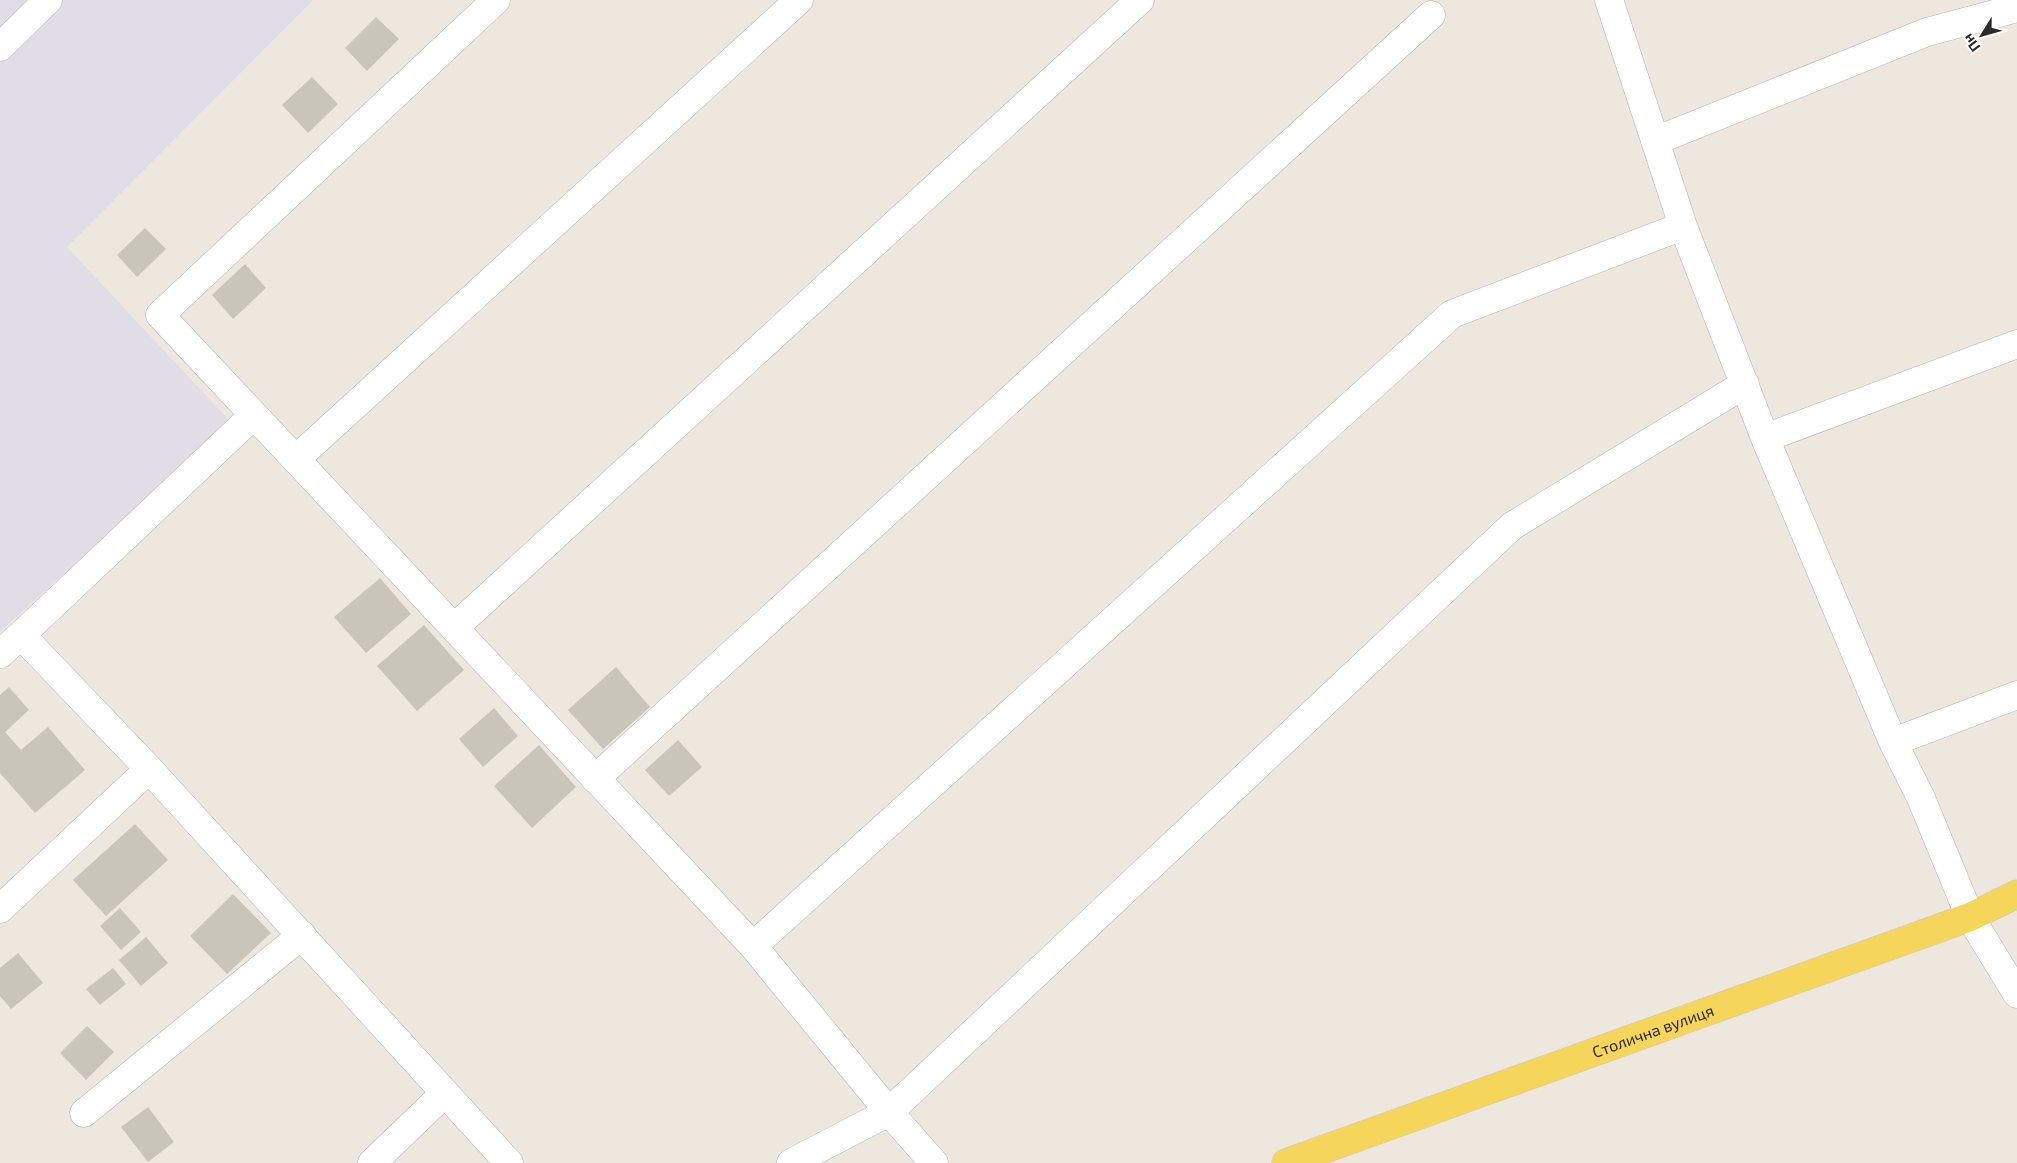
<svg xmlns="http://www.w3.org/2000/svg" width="2017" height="1163" font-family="'Exo 2',sans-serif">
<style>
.industrial{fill:#e0dde6}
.building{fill:#c9c5bb}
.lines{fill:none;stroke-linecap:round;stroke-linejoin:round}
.minor-casing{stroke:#b1b3bf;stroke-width:29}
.major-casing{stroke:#c8c8c8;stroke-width:29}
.minor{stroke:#fff;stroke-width:28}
.major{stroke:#f5d55a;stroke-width:28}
.labels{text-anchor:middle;stroke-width:4.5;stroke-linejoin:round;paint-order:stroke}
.street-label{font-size:16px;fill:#2b2b2b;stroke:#fff}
</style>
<rect width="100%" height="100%" fill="#ede7dd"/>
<path class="industrial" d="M 0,0 L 313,0 L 67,247 L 230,421 L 0,632 Z"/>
<path class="building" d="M 376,17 L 399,39 L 367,71 L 345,48 Z
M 312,77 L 338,104 L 308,133 L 282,105 Z
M 145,228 L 166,249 L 137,277 L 117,255 Z
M 245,264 L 266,288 L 233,319 L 212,295 Z
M 380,578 L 411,614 L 366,653 L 334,617 Z
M 424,625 L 464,670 L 417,711 L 377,666 Z
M 616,667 L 650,707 L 603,749 L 568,710 Z
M 9,687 L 29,710 L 5,732 L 21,750 L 48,727 L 85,770 L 35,813 L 0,773 L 0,695 Z
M 494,708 L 518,736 L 483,767 L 459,739 Z
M 678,740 L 702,767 L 669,796 L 645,770 Z
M 539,745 L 576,787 L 532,828 L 494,786 Z
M 135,824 L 168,860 L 106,916 L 73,880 Z
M 233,894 L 271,933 L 227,974 L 190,936 Z
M 120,908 L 141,932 L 121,950 L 100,926 Z
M 146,937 L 168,963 L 141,986 L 119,960 Z
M 18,953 L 43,983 L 11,1009 L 0,996 L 0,968 Z
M 113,968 L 126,984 L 100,1005 L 86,989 Z
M 87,1026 L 114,1052 L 86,1080 L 60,1053 Z
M 148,1107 L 174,1142 L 148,1162 L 121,1127 Z"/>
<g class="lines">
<g class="minor-casing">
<path id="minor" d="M 496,0 L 160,315 L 753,946 L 889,1112 L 934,1163
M 1609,0 L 1683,226 L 1765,438 L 1893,742 L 1921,798 L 1970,917 L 2017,994
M 0,47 L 48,0
M 1655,141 L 1927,32 L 2017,8
M 254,415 L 21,635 L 149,769 L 509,1163
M 1765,438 L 2017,344
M 296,459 L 799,0
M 454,628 L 1140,0
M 0,654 L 21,635
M 1893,742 L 2017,695
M 595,779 L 1431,15
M 0,909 L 149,769
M 753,946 L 1452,314 L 1683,226
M 84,1113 L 302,935
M 372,1163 L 445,1093
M 791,1163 L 889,1112 L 1512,526 L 1745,384"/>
</g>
<g class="major-casing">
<g id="major">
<path id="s1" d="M 1286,1163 L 1970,917 L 2017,894"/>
</g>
</g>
<use href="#minor" class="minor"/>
<use href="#major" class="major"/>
</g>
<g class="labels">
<g class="street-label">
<text dy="6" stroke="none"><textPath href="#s1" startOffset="390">Столична вулиця</textPath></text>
</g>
</g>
<g transform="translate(1982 35) rotate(233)" stroke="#ffffff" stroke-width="4" paint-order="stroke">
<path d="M0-4L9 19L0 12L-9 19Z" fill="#2b2b2b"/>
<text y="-8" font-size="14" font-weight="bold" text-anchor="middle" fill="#2b2b2b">Пн</text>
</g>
</svg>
